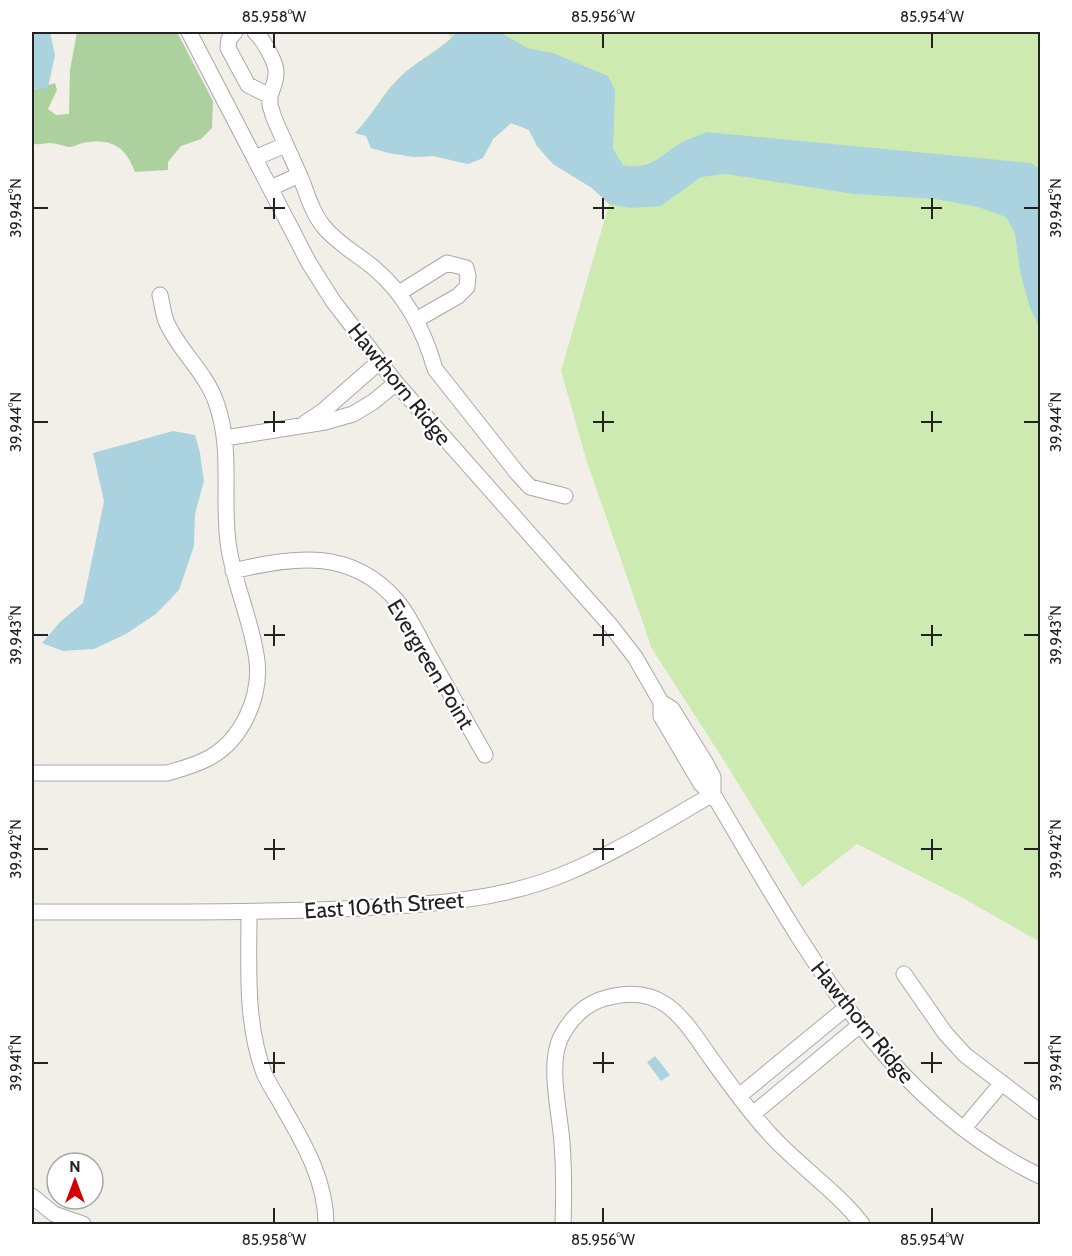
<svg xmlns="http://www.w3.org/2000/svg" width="1072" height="1256" font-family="Cabin,sans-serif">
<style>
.grass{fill:#cdebb0}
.forest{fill:#add19e}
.water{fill:#aad3df}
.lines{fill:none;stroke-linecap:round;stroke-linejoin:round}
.minor-casing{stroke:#a9a9a9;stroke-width:17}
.minor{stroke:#fff;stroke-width:15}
.ticks{fill:none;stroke:#222;stroke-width:2}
.labels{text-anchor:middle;stroke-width:4.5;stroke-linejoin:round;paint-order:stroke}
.street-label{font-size:22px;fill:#222;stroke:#fff}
.neatline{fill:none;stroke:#222;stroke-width:2}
.ticks-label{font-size:15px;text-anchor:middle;fill:#222}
</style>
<rect width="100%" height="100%" fill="#f2efe9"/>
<path class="grass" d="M 448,32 L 1040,32 L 1040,942 L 963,898 L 857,844 L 802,887 L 721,756 L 652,649 L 586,459 L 561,371 L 609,204 L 592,188 L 553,164 L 537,146 L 529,130 L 511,123 L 493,139 L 483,158 L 468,164 L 433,156 L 414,157 L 389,153 L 371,148 L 366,136 L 355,133 C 370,118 379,100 392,85 C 409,66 431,54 451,39 Z"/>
<path class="forest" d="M 77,32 L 177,32 L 213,101 L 212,128 L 201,139 L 181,146 L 168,162 L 168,170 L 135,172 C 125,145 110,138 83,143 C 78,144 74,147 69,147 C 63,146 56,143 50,143 C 43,143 39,146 32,143 L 32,90 L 55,83 L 57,90 L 48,109 L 56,115 L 69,114 L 70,70 Z"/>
<path class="water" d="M 32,32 L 50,32 L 55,55 L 48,88 L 32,89 Z
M 457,32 L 500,32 L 527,48 L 553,53 L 608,76 L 615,90 L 613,149 L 623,165 C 654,171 661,153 684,141 C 691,138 700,135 707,132 L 1031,163 L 1040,169 L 1040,328 L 1030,308 L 1020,272 L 1015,233 L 1006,217 L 978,207 L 935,199 L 854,194 L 726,174 L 701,177 L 661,206 L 630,208 L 609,204 L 592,188 L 553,164 L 537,146 L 529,130 L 511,123 L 493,139 L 483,158 L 468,164 L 433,156 L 414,157 L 389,153 L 371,148 L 366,136 L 355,133 C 373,115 384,92 402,75 C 420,59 442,50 457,32 Z
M 173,431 L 195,435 L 200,453 L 204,481 L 195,514 L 194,546 L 179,590 L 156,614 L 126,634 L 94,649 L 63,651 L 42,643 L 61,621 L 83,603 L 104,501 L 93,453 Z
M 655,1056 L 670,1075 L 661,1081 L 647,1062 Z"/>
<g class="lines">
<g class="minor-casing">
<path id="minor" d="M 189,32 L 309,263 L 333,301 L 396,383 L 611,626 L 635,657 L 661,702 L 672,709 L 705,762 L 713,777 L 713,794
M 235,32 L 229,39 L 228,48 L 248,85 L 270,96 C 272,89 276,82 276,73 C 277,63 262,38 255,32
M 270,96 L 270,105 L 274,118 C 283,139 293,160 302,181 C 308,197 313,214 324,227 C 338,244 357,254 374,268 C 405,294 424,330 435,369 L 518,474 L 530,487 L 565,496
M 255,158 L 285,145
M 271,188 L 299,175
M 399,293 L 447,263 L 466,268 L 468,276 L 467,287 L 458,296 L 416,320
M 305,423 L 323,411 L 379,362
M 225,438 L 325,422 L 353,414 L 373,402 L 396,383
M 233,571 C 293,556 352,548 397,601 C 409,615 418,635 427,652 C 446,686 466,721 485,755
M 661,702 L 661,716 L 701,784 L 713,794 C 799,938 881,1100 1040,1176
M 32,773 L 167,773 C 182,769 196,765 209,758 C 242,740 261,697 257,661 C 252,620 233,583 228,542 C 222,494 233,450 216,402 C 205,371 178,350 166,321 C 163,313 162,303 160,295
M 32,912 C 135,912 238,913 341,909 C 419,905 497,903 569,872 C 619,851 666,821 713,794
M 249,913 C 249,967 245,1022 264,1073 C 269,1085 278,1097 284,1109 C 305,1145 326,1182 326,1224
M 904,974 L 945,1033 L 965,1055 L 1040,1112
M 739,1096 L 846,1008
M 753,1114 L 860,1025
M 964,1128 L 1001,1084
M 32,1196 L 54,1214 L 83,1224
M 563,1224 C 564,1197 564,1170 562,1143 C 560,1113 548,1067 560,1039 C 569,1020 585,1003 606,998 C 662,982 682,1017 710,1057 C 728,1082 747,1109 768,1132 C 797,1165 836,1190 862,1224"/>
</g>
<use href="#minor" class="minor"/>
</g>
<path class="ticks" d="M 274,33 L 274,48M 603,33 L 603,48M 932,33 L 932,48M 274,198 L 274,219M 603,198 L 603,219M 932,198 L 932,219M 33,208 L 48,208M 264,208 L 285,208M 593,208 L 614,208M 921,208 L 942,208M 1024,208 L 1039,208M 274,411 L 274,432M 603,411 L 603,432M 932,411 L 932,432M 33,422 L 48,422M 264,422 L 285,422M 593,422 L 614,422M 921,422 L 942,422M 1024,422 L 1039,422M 274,625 L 274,646M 603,625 L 603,646M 932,625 L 932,646M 33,635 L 48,635M 264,635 L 285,635M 593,635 L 614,635M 921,635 L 942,635M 1024,635 L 1039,635M 274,839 L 274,860M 603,839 L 603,860M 932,839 L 932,860M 33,849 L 48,849M 264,849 L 285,849M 593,849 L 614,849M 921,849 L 942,849M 1024,849 L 1039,849M 274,1052 L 274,1073M 603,1052 L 603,1073M 932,1052 L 932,1073M 33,1063 L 48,1063M 264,1063 L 285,1063M 593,1063 L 614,1063M 921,1063 L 942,1063M 1024,1063 L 1039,1063M 274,1208 L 274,1223M 603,1208 L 603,1223M 932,1208 L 932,1223"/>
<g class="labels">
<g class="street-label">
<text transform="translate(400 384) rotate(51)" y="8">Hawthorn Ridge</text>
<text transform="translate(431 664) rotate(59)" y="8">Evergreen Point</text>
<text transform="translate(384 905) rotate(-4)" y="8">East 106th Street</text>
<text transform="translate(863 1022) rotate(51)" y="8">Hawthorn Ridge</text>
</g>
</g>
<rect width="1072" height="1256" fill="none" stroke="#ffffff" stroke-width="66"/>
<g transform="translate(75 1181)"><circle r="28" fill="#ffffff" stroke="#a7a7a7" stroke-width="1.5"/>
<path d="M0-4.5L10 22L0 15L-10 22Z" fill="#d40000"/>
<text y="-9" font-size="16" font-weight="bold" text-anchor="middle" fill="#222222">N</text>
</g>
<rect x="33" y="33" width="1006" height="1190" class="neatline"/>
<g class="ticks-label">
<text x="274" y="22">85.958°W</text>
<text x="603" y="22">85.956°W</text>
<text x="932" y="22">85.954°W</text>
<text transform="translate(16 208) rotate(-90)" y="5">39.945°N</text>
<text transform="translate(1056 208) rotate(-90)" y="5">39.945°N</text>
<text transform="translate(16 422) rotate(-90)" y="5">39.944°N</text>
<text transform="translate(1056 422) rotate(-90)" y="5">39.944°N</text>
<text transform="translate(16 635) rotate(-90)" y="5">39.943°N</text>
<text transform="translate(1056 635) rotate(-90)" y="5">39.943°N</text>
<text transform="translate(16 849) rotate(-90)" y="5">39.942°N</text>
<text transform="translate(1056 849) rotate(-90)" y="5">39.942°N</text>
<text transform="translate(16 1063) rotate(-90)" y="5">39.941°N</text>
<text transform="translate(1056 1063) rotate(-90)" y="5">39.941°N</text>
<text x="274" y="1245">85.958°W</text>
<text x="603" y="1245">85.956°W</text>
<text x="932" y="1245">85.954°W</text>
</g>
</svg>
